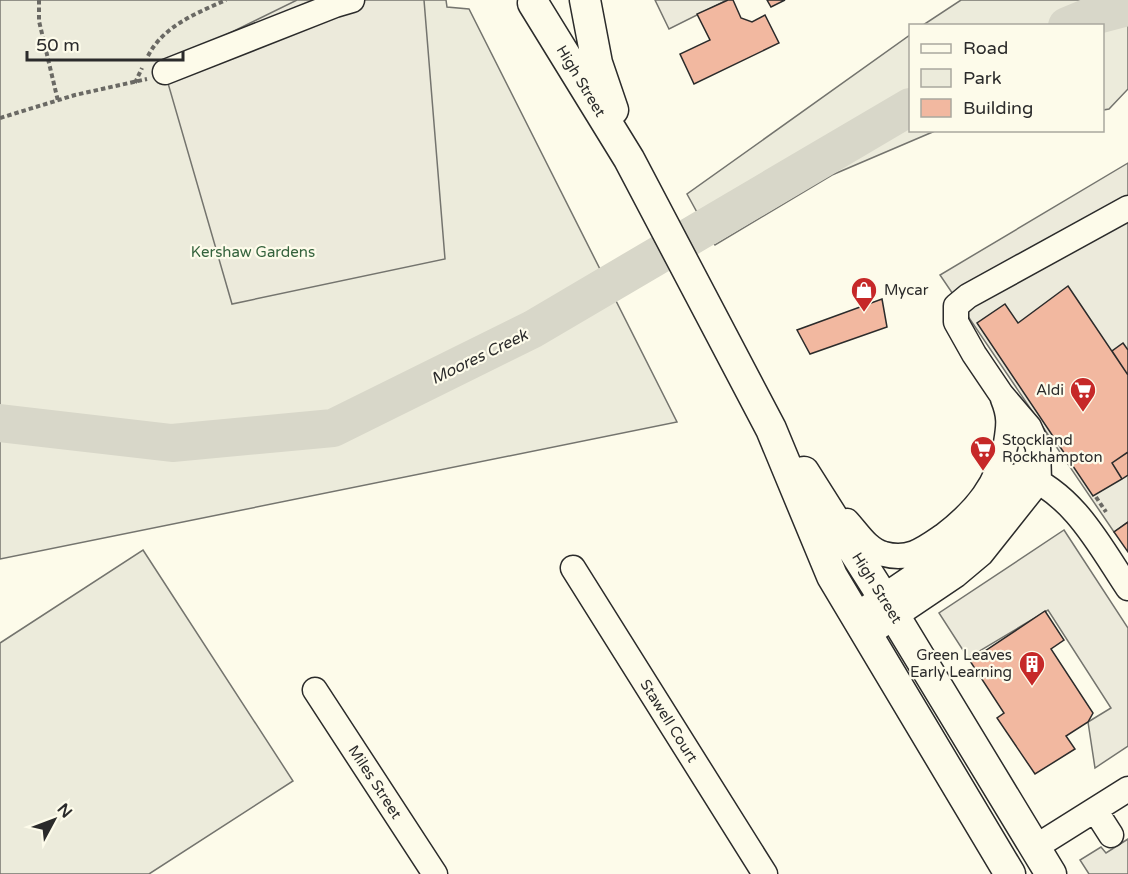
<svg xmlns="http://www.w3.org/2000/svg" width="1128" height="874" font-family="'Varela Round',sans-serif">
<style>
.green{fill:#ecebdb;stroke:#74746e;stroke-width:1.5}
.parking{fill:#eceadb;stroke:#74746e;stroke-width:1.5}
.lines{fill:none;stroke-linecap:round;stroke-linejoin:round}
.river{stroke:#d8d7c9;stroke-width:38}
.building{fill:#f2b8a0;stroke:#2b2b2b;stroke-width:1.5}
.minor-casing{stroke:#2b2b2b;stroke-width:27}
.major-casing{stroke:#2b2b2b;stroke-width:33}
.path{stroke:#6a6964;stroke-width:4;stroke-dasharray:4.5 3;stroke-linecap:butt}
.minor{stroke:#fdfbea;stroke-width:24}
.major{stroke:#fdfbea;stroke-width:30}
.labels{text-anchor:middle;stroke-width:4.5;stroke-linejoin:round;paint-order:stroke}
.street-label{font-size:15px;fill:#2b2b2b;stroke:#fdfbea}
.park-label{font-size:15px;fill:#34623c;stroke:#fdfbea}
.poi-label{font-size:15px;fill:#2b2b2b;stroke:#fdfbea;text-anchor:start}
.water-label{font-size:16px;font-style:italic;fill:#2b2b2b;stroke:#fdfbea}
</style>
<rect width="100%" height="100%" fill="#fdfbea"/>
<path class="green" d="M 0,0 L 446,0 L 447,7 L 469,9 L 677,422 L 0,559 Z
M 961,0 L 1128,0 L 1128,89 L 1109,109 L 1103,110 L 1102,26 L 923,25 Z
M 910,35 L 910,130 L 935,131 L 832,175 L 715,245 L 687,194 Z
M 143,550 L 293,781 L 149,874 L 0,874 L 0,643 Z"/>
<path class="parking" d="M 297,0 L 424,0 L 445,259 L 232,304 L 163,66 Z
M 655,0 L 727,0 L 669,29 Z
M 1128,163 L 1128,522 L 1114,532 L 940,275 Z
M 1064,530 L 1128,628 L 1128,746 L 1095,768 L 1088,722 L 1111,708 L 1048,610 L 968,658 L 939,613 Z
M 1128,839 L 1128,874 L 1089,874 L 1080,860 L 1101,847 L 1106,853 Z"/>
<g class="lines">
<path class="river" d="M 1067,26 L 1089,17 L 1128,7
M 0,423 L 172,443 L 333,428 L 533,329 L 910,107"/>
</g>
<path class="building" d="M 728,0 L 733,0 L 741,18 L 752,22 L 765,15 L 779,43 L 694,84 L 680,54 L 710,40 L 697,14 Z
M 767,0 L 785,0 L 771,7 Z
M 1068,286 L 1128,375 L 1128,452 L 1112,463 L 1122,479 L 1093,496 L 977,323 L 1005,304 L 1018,323 Z
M 882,299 L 887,327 L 810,354 L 797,330 Z
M 1123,343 L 1128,350 L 1128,375 L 1112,351 Z
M 1128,452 L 1128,475 L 1122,479 L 1112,463 Z
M 1128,522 L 1128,552 L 1114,532 Z
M 1045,611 L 1064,640 L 1051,649 L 1093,713 L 1088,722 L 1066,736 L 1075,749 L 1035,774 L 997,718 L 1004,713 L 970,661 Z"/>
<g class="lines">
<g class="minor-casing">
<path id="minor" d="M 165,72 L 335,5 L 352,0
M 847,521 C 858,533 868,550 884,554 C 909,561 924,549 943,536 C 976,511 998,484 1006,443 C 1009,425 1010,416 1003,399
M 573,568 L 765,874
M 855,616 L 958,546 L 978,528 L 1000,501 L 1015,477 L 1023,474 C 1075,496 1098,543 1128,588
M 867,635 L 956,575 L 981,554 L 1039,481 L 1038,447 L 1029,427 L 1001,394 L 974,354 L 956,322 L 956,306 L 968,296 L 1128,208
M 315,690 L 435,874
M 1095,810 L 1111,835
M 1034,848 L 1128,789"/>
</g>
<g class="major-casing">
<path id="major" d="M 585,0 L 597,63 L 613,110
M 533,3 L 629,159 L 771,429 L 832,576 L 1010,874
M 804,472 L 883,597 L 1051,874"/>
</g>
<path class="path" d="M 39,0 L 39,21 L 58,101
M 148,56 C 163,26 197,13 226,0
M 135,83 L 142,68
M 0,118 L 75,95 L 147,79
M 1096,497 L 1106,512"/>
<use href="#minor" class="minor"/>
<use href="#major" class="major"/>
</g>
<defs>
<g id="shop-pin" transform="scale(1.35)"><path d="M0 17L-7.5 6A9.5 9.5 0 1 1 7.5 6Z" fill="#c62828" stroke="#fdfbea"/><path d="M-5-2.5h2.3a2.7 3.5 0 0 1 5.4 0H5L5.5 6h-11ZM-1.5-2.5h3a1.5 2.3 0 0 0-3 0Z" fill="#fff"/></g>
<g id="supermarket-pin" transform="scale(1.35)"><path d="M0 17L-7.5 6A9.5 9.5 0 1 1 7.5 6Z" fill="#c62828" stroke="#fdfbea"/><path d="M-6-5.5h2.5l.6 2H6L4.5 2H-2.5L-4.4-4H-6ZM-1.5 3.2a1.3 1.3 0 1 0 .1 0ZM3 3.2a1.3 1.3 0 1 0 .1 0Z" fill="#fff"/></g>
<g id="building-pin" transform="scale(1.35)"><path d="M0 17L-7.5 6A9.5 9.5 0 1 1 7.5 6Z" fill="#c62828" stroke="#fdfbea"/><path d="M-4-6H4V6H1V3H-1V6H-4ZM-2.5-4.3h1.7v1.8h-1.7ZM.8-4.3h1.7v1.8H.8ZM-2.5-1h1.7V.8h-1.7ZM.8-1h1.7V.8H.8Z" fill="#fff"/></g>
</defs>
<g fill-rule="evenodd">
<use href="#shop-pin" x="864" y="290"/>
<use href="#supermarket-pin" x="1083" y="390"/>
<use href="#supermarket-pin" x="983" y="449"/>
<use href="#building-pin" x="1032" y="664"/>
</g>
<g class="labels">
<g class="street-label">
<text transform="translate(581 81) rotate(59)" y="5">High Street</text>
<text transform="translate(877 588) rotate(58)" y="5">High Street</text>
<text transform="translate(669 721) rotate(58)" y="5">Stawell Court</text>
<text transform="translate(375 782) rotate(57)" y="5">Miles Street</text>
</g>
<g class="park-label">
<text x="253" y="257">Kershaw Gardens</text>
</g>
<g class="poi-label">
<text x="884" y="295">Mycar</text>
<text x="1064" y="395" text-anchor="end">Aldi</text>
<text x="1002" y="445">Stockland<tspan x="1002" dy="17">Rockhampton</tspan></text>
<text x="1012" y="660" text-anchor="end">Green Leaves<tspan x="1012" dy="17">Early Learning</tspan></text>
</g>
<g class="water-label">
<text transform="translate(479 356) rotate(-26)" y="6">Moores Creek</text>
</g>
</g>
<rect x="909" y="24" width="195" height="108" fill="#fdfbea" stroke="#a9a89e" stroke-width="1.5"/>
<rect x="921" y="44" width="30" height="9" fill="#fdfbea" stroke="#a9a89e" stroke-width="1.5"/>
<text x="963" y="54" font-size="18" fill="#2b2b2b">Road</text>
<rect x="921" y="69" width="30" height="18" fill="#ecebdb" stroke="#a9a89e" stroke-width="1.5"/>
<text x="963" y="84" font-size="18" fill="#2b2b2b">Park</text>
<rect x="921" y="99" width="30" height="18" fill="#f2b8a0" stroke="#a9a89e" stroke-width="1.5"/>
<text x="963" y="114" font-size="18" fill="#2b2b2b">Building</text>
<g transform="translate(54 820) rotate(49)" stroke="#fdfbea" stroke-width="4.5" paint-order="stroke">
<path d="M0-4.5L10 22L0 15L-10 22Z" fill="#2b2b2b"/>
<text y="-9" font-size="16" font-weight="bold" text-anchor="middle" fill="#2b2b2b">N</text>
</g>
<path d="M27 51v9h156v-9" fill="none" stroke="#2b2b2b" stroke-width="3"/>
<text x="36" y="51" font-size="18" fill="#2b2b2b" stroke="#fdfbea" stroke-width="4.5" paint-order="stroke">50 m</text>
</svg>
